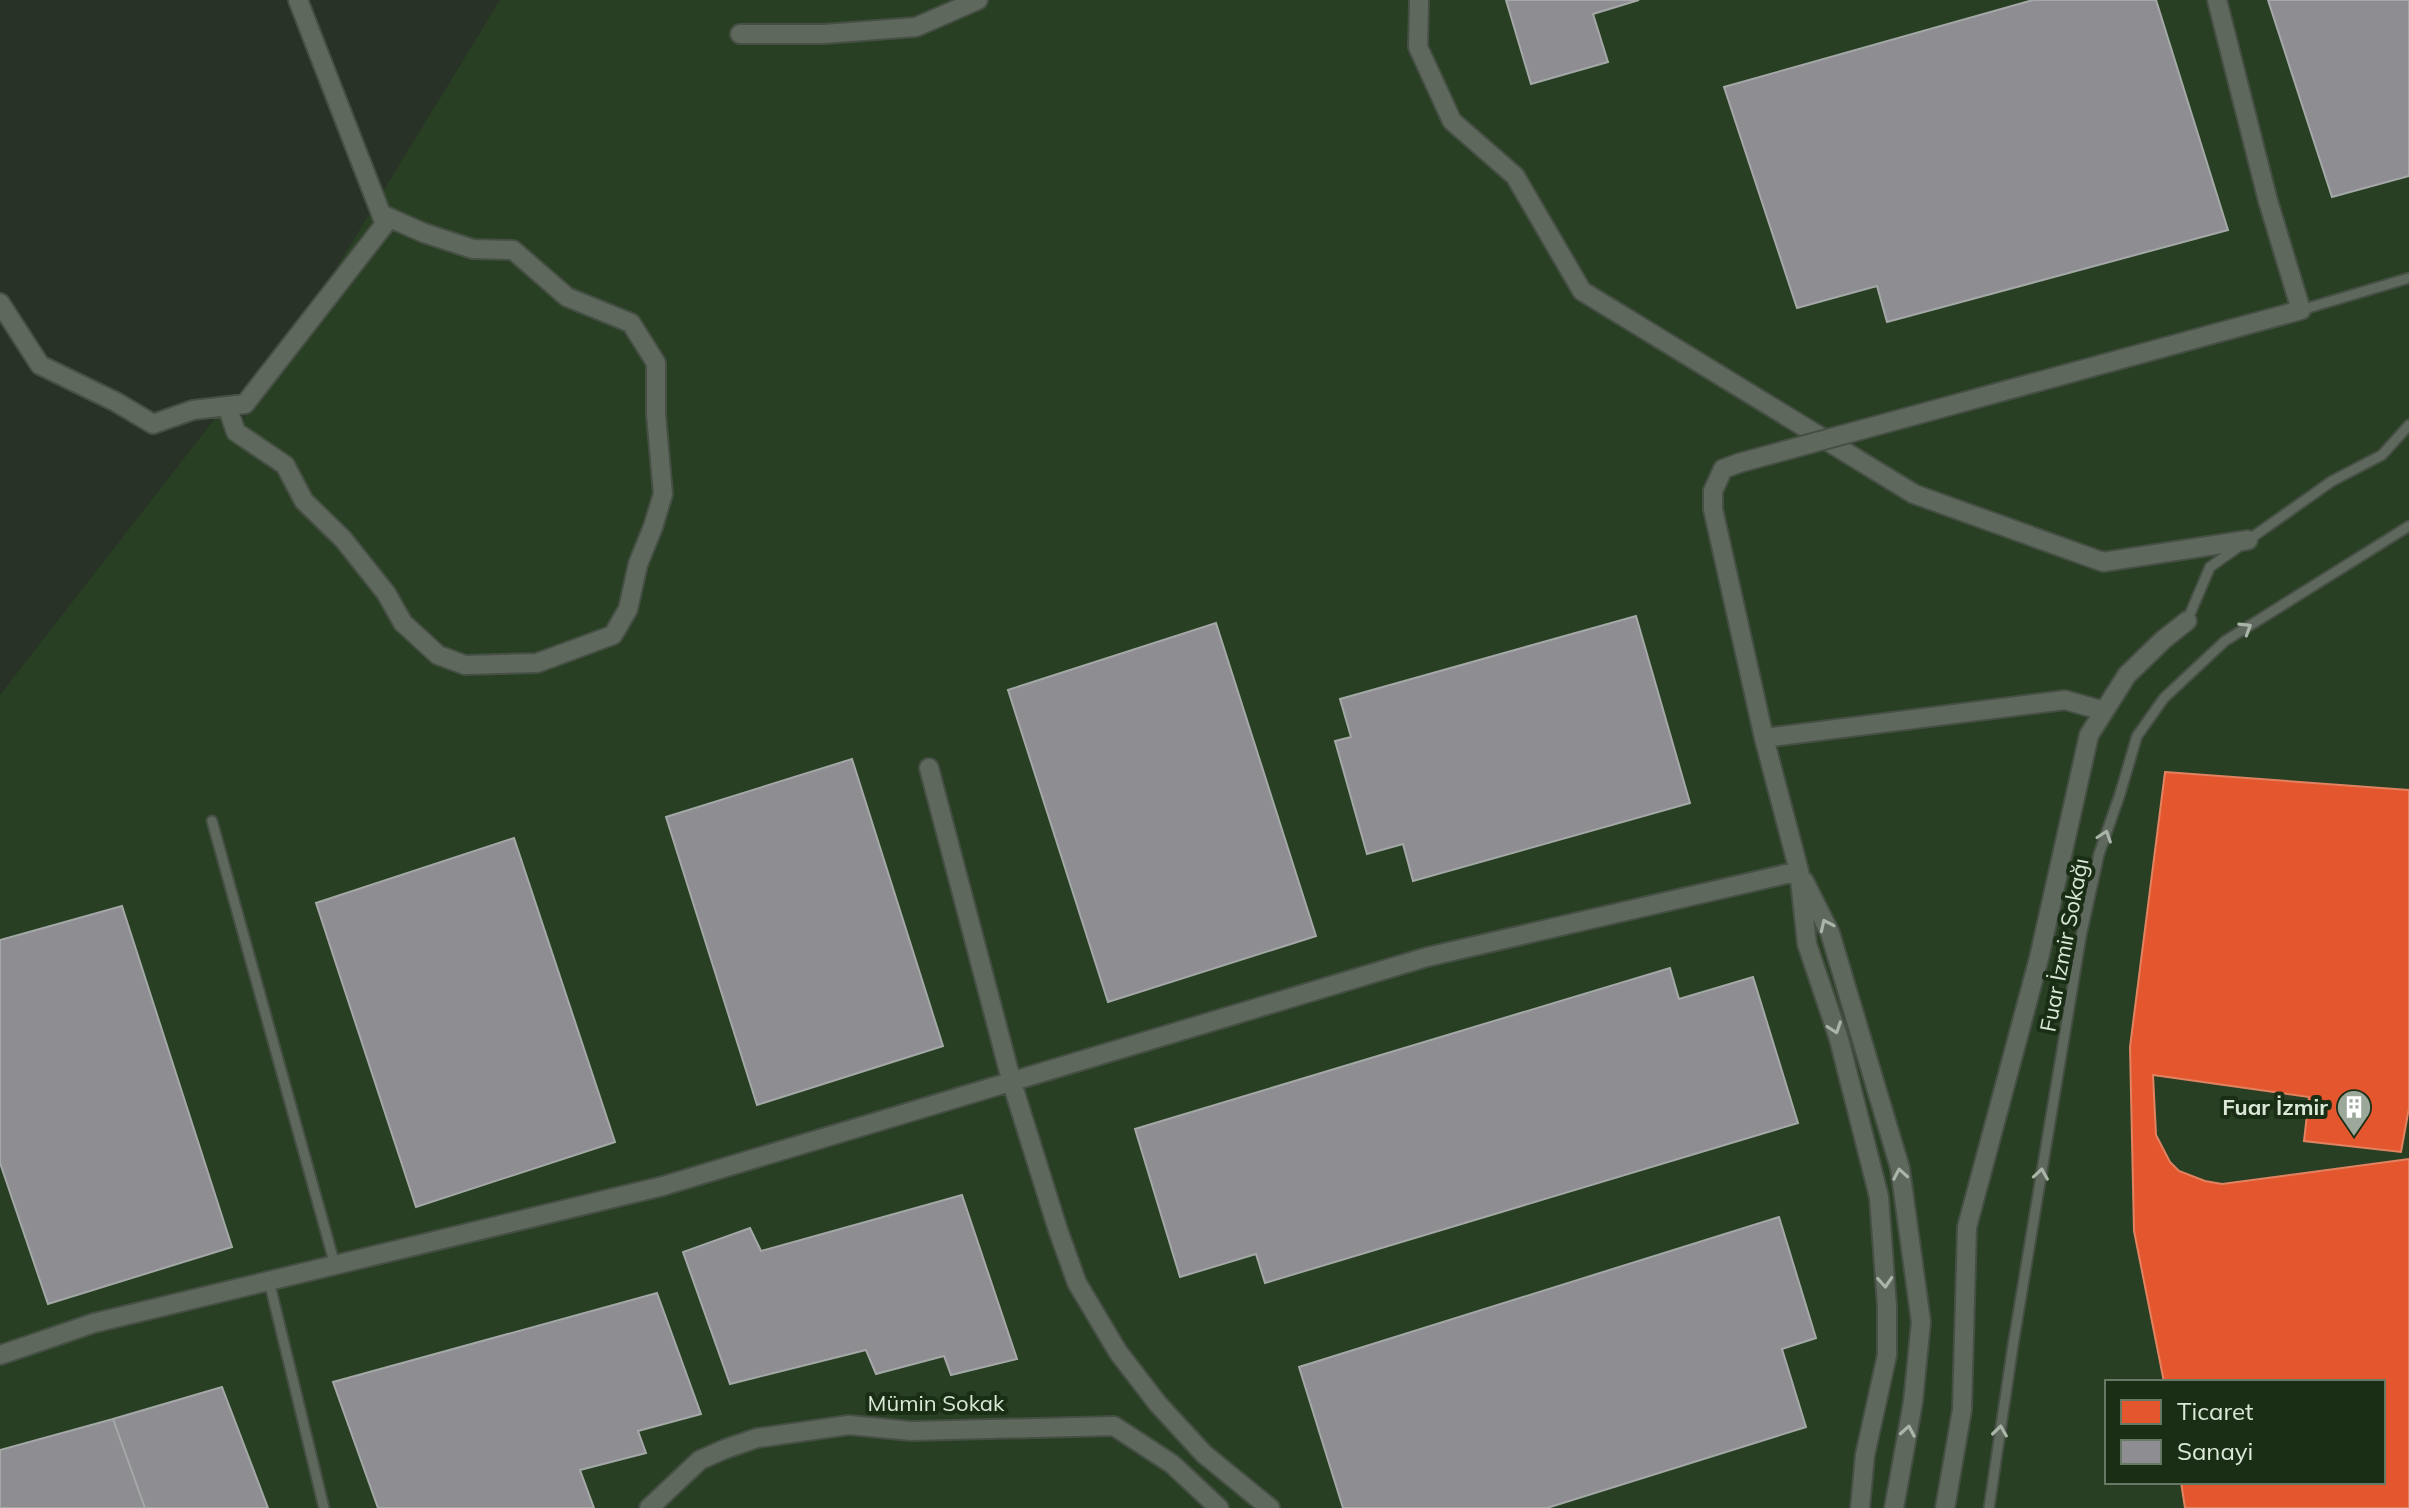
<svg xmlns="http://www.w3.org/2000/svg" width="2409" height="1508" font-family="Mulish,sans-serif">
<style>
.built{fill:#283f23;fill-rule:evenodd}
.shops{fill:#e4572e;stroke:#e18261;stroke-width:2}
.industry{fill:#8d8d92;stroke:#a4a8a7;stroke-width:2}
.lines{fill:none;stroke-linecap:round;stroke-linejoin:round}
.service-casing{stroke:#454f43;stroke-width:13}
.minor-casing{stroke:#454f43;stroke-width:22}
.service{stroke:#5f685d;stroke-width:9}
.minor{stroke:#5f685d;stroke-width:18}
.minor-bridge-casing{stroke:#454f43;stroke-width:22;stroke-linecap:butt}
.minor-bridge{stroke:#5f685d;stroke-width:18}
.oneway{stroke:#a9b5a7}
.labels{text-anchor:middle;stroke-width:8;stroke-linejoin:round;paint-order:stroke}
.street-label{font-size:22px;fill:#dbe8d8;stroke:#1a2e16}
.poi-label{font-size:22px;font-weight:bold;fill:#dbe8d8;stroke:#1a2e16;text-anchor:end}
</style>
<rect width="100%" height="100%" fill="#283226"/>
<path class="built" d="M 500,0 L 2409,0 L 2409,1508 L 0,1508 L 0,695 L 220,412 L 236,432 ZM 2107,1382 L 2383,1382 L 2383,1482 L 2107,1482 Z"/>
<path class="shops" d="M 2165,772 L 2409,790 L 2409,1108 L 2401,1152 L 2304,1141 L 2309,1097 L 2153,1075 L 2156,1135 L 2170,1162 L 2179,1171 L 2205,1181 L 2222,1184 L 2409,1159 L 2409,1508 L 2185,1508 L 2181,1482 L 2383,1482 L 2383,1382 L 2164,1382 L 2134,1231 L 2130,1047 Z"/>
<path class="industry" d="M 1506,0 L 1639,0 L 1593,14 L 1608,62 L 1531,84 Z
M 2033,0 L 2156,0 L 2228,230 L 1887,322 L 1877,286 L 1797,308 L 1724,87 Z
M 2268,0 L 2409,0 L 2409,176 L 2332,197 Z
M 1636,616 L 1690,803 L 1413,881 L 1403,844 L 1367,854 L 1335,741 L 1351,737 L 1340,699 Z
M 1216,623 L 1316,936 L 1108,1002 L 1008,690 Z
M 852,759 L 943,1046 L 757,1105 L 666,817 Z
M 514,838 L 615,1142 L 416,1207 L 316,903 Z
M 122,906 L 232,1247 L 48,1304 L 0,1163 L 0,940 Z
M 1670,968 L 1679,999 L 1753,977 L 1798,1123 L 1265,1283 L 1256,1254 L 1180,1277 L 1135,1129 Z
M 962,1195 L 1017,1359 L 951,1375 L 944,1356 L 876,1374 L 866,1350 L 730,1384 L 683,1252 L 750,1228 L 761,1251 Z
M 1779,1217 L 1816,1338 L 1782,1349 L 1806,1427 L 1547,1508 L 1343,1508 L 1299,1367 Z
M 657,1293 L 701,1414 L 638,1431 L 646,1453 L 580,1470 L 594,1508 L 378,1508 L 333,1382 Z
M 222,1387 L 268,1508 L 145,1508 L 113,1419 Z
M 113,1419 L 145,1508 L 0,1508 L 0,1450 Z"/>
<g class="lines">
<g class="service-casing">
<path id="service" d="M 2301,310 L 2409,278
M 2187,621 L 2210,567 L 2332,481 L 2382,455 L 2409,425
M 212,821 L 335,1265
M 269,1281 L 324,1508
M 1989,1508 L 2013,1345 L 2081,936 L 2099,854 L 2120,794 L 2137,736 L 2164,698 L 2225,641 L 2409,526"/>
</g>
<g class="minor-casing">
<path id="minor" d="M 1419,0 L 1418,47 L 1452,121 L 1515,176 L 1582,291 L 1914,494 L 2103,562 L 2248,540
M 740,34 L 824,34 L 916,27 L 978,0
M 0,303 L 40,365 L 116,402 L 153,424 L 193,410 L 245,404 L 385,224 L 298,0
M 227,406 L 236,432 L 285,465 L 304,501 L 343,539 L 386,593 L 403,623 L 438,655 L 465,665 L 537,663 L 613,635 L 628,609 L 638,564 L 653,527 L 663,494 L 656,415 L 656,363 L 631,323 L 567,297 L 513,250 L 473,249 L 424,233 L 381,214
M 1923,413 L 2301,310 L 2268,201 L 2217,0
M 1739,463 L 1723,469 L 1713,491 L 1713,509 L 1764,738 L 1799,871 L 1807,944 L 1839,1039 L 1879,1197 L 1887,1307 L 1887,1355 L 1865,1455 L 1860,1508
M 1764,738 L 2065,700 L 2104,711
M 929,768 L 1012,1083 L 1058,1230 L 1077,1283 L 1118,1352 L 1158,1404 L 1204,1454 L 1270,1508
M 1804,881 L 1830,933 L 1900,1168 L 1921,1322 L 1913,1402 L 1894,1508
M 0,1355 L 94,1323 L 663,1186 L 1427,957 L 1799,871
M 649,1508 L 700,1460 L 725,1449 L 757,1438 L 849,1425 L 911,1431 L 1114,1426 L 1172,1464 L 1219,1508
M 1945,1508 L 1962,1410 L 1967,1227 L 2039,958 L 2089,735 L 2127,675 L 2163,640 L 2187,621"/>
</g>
<use href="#service" class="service"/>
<use href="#minor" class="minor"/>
<g class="minor-bridge-casing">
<path id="minor-bridge" d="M 1739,463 L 1923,413"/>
</g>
<use href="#minor-bridge" class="minor-bridge"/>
</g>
<defs><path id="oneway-chevron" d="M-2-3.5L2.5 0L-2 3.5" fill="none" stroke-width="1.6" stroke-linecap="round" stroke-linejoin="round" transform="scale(2)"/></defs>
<g class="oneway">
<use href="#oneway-chevron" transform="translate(2246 628) rotate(-32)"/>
<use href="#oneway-chevron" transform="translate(2105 836) rotate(-71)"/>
<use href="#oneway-chevron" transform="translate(1826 925) rotate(-115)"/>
<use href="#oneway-chevron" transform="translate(1835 1028) rotate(71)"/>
<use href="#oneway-chevron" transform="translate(1900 1174) rotate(-100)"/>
<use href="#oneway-chevron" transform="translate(2041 1174) rotate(-81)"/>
<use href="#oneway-chevron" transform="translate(1885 1282) rotate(86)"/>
<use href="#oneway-chevron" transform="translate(1908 1431) rotate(-80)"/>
<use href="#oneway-chevron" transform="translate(2000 1431) rotate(-82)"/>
</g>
<defs>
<g id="building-pin" transform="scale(1.8)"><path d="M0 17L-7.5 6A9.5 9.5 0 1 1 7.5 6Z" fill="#9ca89a" stroke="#1a2e16"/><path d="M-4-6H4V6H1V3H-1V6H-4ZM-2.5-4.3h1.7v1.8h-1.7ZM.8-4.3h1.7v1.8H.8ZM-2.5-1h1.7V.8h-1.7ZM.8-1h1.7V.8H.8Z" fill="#fff"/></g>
</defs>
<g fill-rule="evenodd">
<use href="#building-pin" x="2354" y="1107"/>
</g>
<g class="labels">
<g class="street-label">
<text transform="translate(2064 945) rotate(-79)" y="8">Fuar İzmir Sokağı</text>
<text x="936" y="1411">Mümin Sokak</text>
</g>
<g class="poi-label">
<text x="2328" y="1115">Fuar İzmir</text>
</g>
</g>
<rect x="2105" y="1380" width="280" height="104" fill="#1a2e16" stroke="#677864" stroke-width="2"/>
<rect x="2121" y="1400" width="40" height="24" fill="#e4572e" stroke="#677864" stroke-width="2"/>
<text x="2177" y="1420" font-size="24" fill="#dbe8d8">Ticaret</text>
<rect x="2121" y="1440" width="40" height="24" fill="#8d8d92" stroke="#677864" stroke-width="2"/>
<text x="2177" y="1460" font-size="24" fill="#dbe8d8">Sanayi</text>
</svg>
